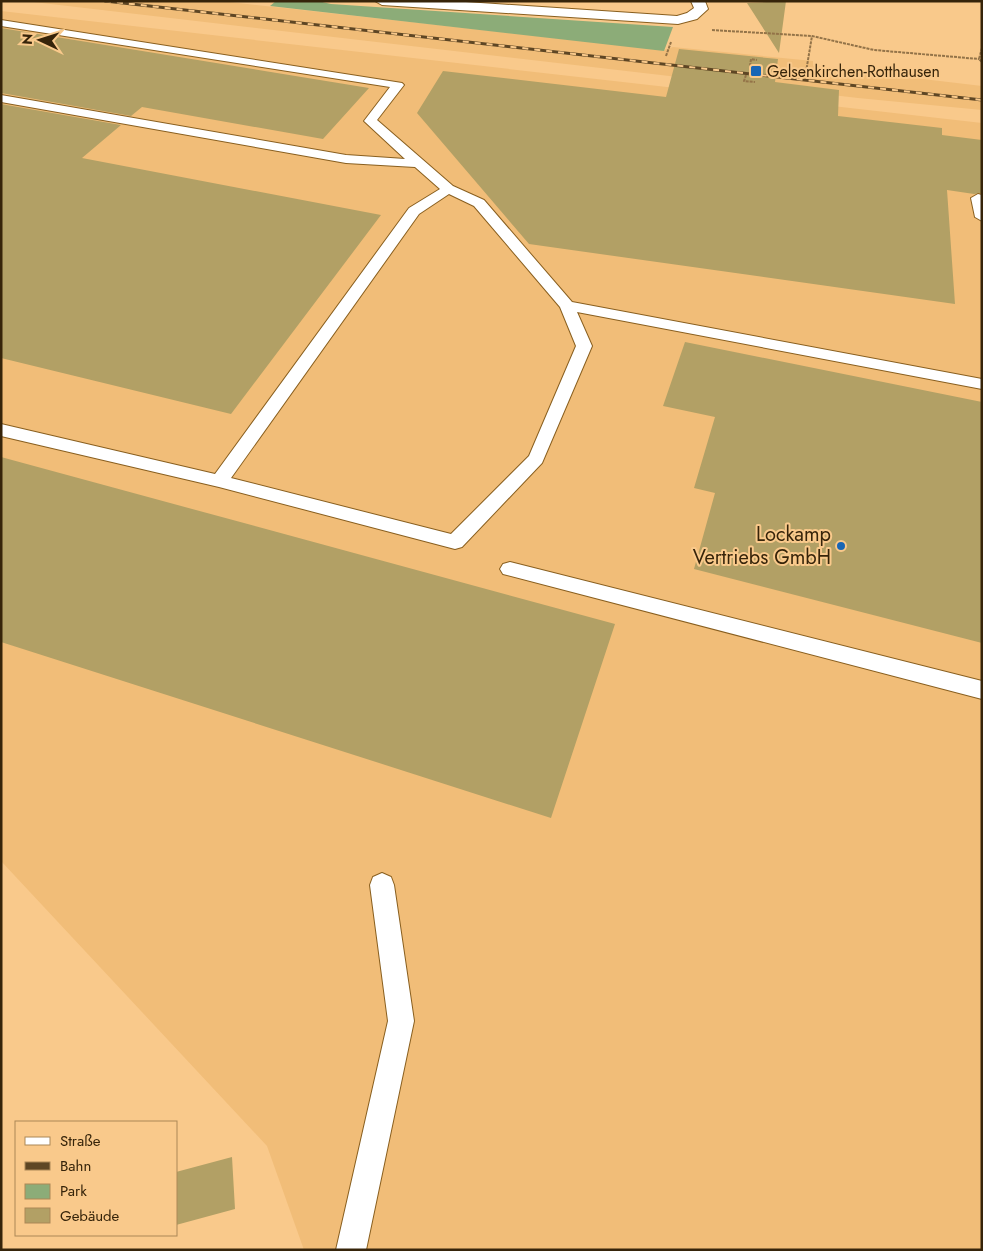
<svg xmlns="http://www.w3.org/2000/svg" width="983" height="1251" font-family="Jost,sans-serif">
<style>
.built{fill:#f1bd78}
.green{fill:#8cac78}
.building{fill:#b2a065}
.lines{fill:none;stroke-linecap:round;stroke-linejoin:round}
.service-casing{stroke:#895f1f;stroke-width:2}
.minor-casing{stroke:#895f1f;stroke-width:2}
.path{stroke:#937348;stroke-width:2;stroke-dasharray:3 1;stroke-linecap:butt}
.service{fill:#fff;fill-rule:evenodd}
.minor{fill:#fff;fill-rule:evenodd}
.rail-casing{stroke:#5e4624;stroke-width:3}
.rail{stroke:#f9c98b;stroke-width:2;stroke-dasharray:6;stroke-linecap:butt}
.poi-dot{fill:#1966b5;stroke:#f9c98b;stroke-width:2}
.labels{text-anchor:middle;stroke-width:4;stroke-linejoin:round;paint-order:stroke}
.far-poi-label{font-size:16px;fill:#36240a;stroke:#f9c98b;text-anchor:start}
.poi-label{font-size:20px;fill:#36240a;stroke:#f9c98b;text-anchor:end}
</style>
<rect width="100%" height="100%" fill="#f9c98b"/>
<path class="built" d="M 25,1 L 220,1 L 664,50 L 673,47 L 813,61 L 813,66 L 982,86 L 982,110 L 858,98 Z
M 1,11 L 982,123 L 982,1250 L 304,1250 L 267,1146 L 1,861 Z"/>
<path class="green" d="M 276,1 L 318,1 L 331,4 L 673,27 L 664,51 L 270,6 Z"/>
<path class="building" d="M 786,1 L 779,53 L 747,3 Z
M 1,28 L 369,88 L 323,139 L 142,107 L 131,116 L 1,93 Z
M 679,49 L 778,59 L 775,82 L 839,90 L 838,116 L 942,128 L 942,135 L 982,140 L 982,193 L 974,194 L 947,190 L 955,304 L 529,244 L 417,113 L 443,71 L 666,97 Z
M 1,104 L 121,125 L 82,158 L 381,215 L 231,414 L 1,358 Z
M 685,342 L 982,402 L 982,643 L 694,569 L 715,493 L 694,488 L 715,417 L 663,406 Z
M 1,457 L 615,624 L 551,818 L 1,642 Z
M 232,1157 L 235,1209 L 176,1225 L 176,1172 Z"/>
<g class="lines">
<g class="service-casing">
<path id="service" d="M 1,20 L 402,83 L 404,85 L 377,120 L 453,186 L 484,200 L 572,302 L 982,379 L 982,389 L 577,312 L 592,346 L 542,463 L 462,547 L 455,549 L 219,487 L 1,436 L 1,424 L 215,474 L 409,208 L 440,189 L 415,167 L 346,163 L 1,102 L 1,95 L 346,155 L 405,159 L 364,121 L 390,87 L 1,26 ZM 449,194 L 474,206 L 560,307 L 576,346 L 529,456 L 451,534 L 231,478 L 419,214 Z
M 978,194 L 982,195 L 982,221 L 975,217 L 971,198 Z
M 510,562 L 982,681 L 982,699 L 503,574 L 500,569 L 503,564 Z
M 382,873 L 391,877 L 394,885 L 414,1021 L 366,1250 L 336,1250 L 388,1021 L 370,885 L 373,877 Z"/>
</g>
<g class="minor-casing">
<path id="minor" d="M 375,1 L 451,1 L 677,16 L 687,13 L 694,8 L 691,1 L 705,1 L 708,9 L 697,19 L 678,24 L 382,5 Z"/>
</g>
<path class="path" d="M 712,30 L 812,36 L 874,50 L 979,59
M 982,48 L 979,59 L 982,62
M 666,56 L 671,42
M 750,66 L 751,59 L 757,60
M 806,72 L 812,36
M 746,75 L 744,81 L 755,82"/>
<use href="#service" class="service"/>
<use href="#minor" class="minor"/>
<g class="rail-casing">
<path id="rail" d="M 105,1 L 982,100"/>
</g>
<use href="#rail" class="rail"/>
</g>
<g class="poi-dot">
<rect x="750" y="65" width="12" height="12" rx="2.5"/>
<circle cx="841" cy="546" r="5"/>
</g>
<g class="labels">
<g class="far-poi-label">
<text x="767" y="77">Gelsenkirchen-Rotthausen</text>
</g>
<g class="poi-label">
<text x="831" y="541">Lockamp<tspan x="831" dy="23">Vertriebs GmbH</tspan></text>
</g>
</g>
<rect width="983" height="1251" fill="none" stroke="#36240a" stroke-width="5"/>
<rect x="15" y="1121" width="162" height="115" fill="#f9c98b" stroke="#ab8757"/>
<rect x="25" y="1137" width="25" height="8" fill="#ffffff" stroke="#ab8757"/>
<text x="60" y="1146" font-size="15" fill="#36240a">Straße</text>
<rect x="25" y="1162" width="25" height="8" fill="#5e4624" stroke="#ab8757"/>
<text x="60" y="1171" font-size="15" fill="#36240a">Bahn</text>
<rect x="25" y="1184" width="25" height="15" fill="#8cac78" stroke="#ab8757"/>
<text x="60" y="1196" font-size="15" fill="#36240a">Park</text>
<rect x="25" y="1208" width="25" height="15" fill="#b2a065" stroke="#ab8757"/>
<text x="60" y="1221" font-size="15" fill="#36240a">Gebäude</text>
<g transform="translate(40 40) rotate(274)" stroke="#f9c98b" stroke-width="4" paint-order="stroke">
<path d="M0-4L9 19L0 12L-9 19Z" fill="#36240a"/>
<text y="-8" font-size="14" font-weight="bold" text-anchor="middle" fill="#36240a">N</text>
</g>
</svg>
